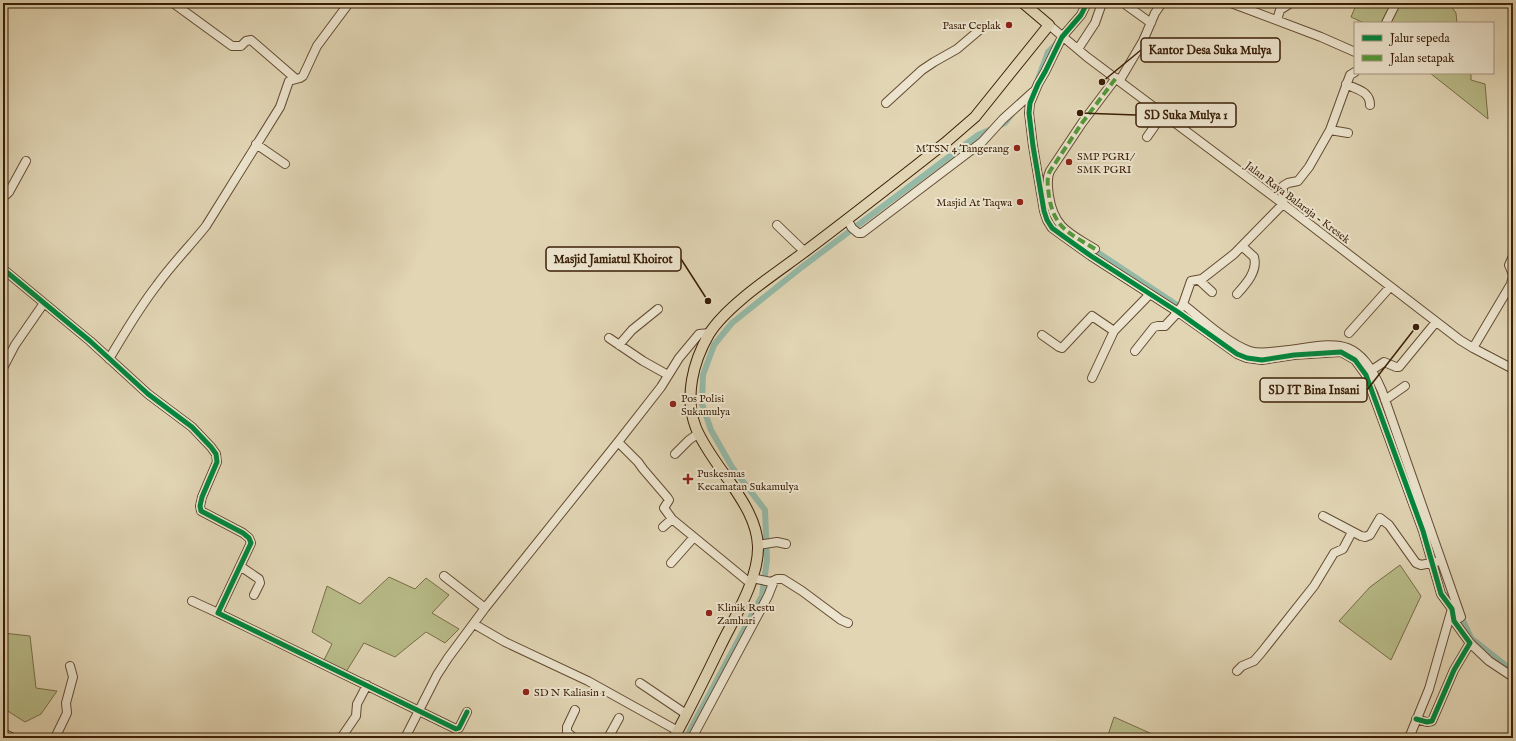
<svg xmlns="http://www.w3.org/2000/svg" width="1516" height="741" font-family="'IM FELL English',serif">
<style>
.green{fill:#b8bc89;stroke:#796d48}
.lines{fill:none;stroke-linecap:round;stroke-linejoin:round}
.canal{stroke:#95b9a7;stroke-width:6}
.minor-casing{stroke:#644c32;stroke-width:10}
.major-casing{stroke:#3a1e06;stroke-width:12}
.minor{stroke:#ece4ce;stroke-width:8}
.major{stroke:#e1d5b4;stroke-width:10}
.quiet{stroke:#529a3a;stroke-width:4;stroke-dasharray:8 4;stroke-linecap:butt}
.cycleway-casing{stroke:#ece4ce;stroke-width:8}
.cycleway{stroke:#00873e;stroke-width:5}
.poi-dot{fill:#8f2418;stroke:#ece4ce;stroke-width:1.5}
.labels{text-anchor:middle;stroke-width:4;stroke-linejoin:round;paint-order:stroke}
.poi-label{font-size:11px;fill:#3a1e06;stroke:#ece4ce;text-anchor:start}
.street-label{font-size:11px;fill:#3a1e06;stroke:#ece4ce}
.leader{fill:none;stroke:#3a1e06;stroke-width:1.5}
.callout-dot{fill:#3a1e06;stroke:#ece4ce;stroke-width:1.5}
.callout{fill:#ece4ce;stroke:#3a1e06;stroke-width:1.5}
.callout-label{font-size:12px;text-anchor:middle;font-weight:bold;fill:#3a1e06}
</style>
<rect width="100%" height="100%" fill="#e1d5b4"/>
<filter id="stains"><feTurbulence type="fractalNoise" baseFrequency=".005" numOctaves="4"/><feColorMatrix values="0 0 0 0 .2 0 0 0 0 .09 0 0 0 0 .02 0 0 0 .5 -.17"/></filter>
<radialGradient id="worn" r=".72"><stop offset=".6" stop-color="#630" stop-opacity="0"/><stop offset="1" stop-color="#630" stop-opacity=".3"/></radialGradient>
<path class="green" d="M 1357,3 L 1449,3 L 1456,13 L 1457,23 L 1364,23 L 1351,17 Z
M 1430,73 L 1471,73 L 1471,80 L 1485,84 L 1488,119 Z
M 1400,565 L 1421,596 L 1391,660 L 1339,621 L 1370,587 Z
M 389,577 L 415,589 L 426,578 L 449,595 L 432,613 L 459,629 L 445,643 L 426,632 L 395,657 L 364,643 L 346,672 L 324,660 L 332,644 L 312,632 L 327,586 L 360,604 Z
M 3,633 L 30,636 L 36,688 L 57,691 L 41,714 L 25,722 L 3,708 Z
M 1114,717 L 1161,738 L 1107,738 Z"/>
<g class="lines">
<path class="canal" d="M 1038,79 L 1048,52 L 1058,42
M 1048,209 C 1051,218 1053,223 1061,229
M 1091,248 L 1183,309
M 1460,614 L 1471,638 L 1513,671
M 686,738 L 762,596 L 767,560 L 765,510 L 732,467 L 711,430 L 702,404 L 703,375 L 714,345 L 732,323 L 802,267 L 978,135 L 1005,123 L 1012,114"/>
<g class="minor-casing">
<path id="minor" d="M 173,3 L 232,46 L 241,46 L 246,41 L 251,40 L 296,79
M 1087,3 L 1081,15 L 1062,37 L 1045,72 L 1038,84 L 1030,103 L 1029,113 L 1033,146 L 1044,211 L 1047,220 L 1052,228 L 1063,236 L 1091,256 L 1178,312 L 1237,354 L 1247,358 L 1262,360 L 1294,355 L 1341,352 L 1355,360 L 1366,375 L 1423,531 L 1441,594 L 1452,609 L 1454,621 L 1470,643 L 1454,670 L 1432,721 L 1427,722 L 1416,719
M 1231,3 L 1321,37 L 1355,52
M 1126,5 L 1151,23
M 1277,20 L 1280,10 L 1291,3
M 1386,23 L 1396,3
M 1049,25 L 1087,57 L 1278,200 L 1460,340 L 1473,348 L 1513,369
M 1078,49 L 1095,23 L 1102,3
M 1120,80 L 1143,41 L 1155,13 L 1162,3
M 1346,84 C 1357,90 1370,91 1370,105
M 886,103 L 922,70 L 934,62 L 957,49 L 983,27
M 1330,130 L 1348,133
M 1147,137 L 1163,114
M 256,144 L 285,164
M 3,195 L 6,195 L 9,192 L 26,161
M 847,219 L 852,228 L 858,233 L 862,233 L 870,227 L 982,142 L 1003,119 L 1033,92
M 777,225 L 805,252
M 1095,249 C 1069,233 1054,228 1049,196 C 1048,187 1046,179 1050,171 L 1082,123 L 1116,78
M 1513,256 L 1509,265 L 1513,275
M 3,269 L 90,341 L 148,394 L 192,427 L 211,447 L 216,454 L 217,462 L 202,497 L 200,506 L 201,511 L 243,533 L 249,538 L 251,543 L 218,613 L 456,729 L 459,728 L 467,712
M 1199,280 L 1212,292
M 1237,294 C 1246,284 1258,271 1254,257 L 1243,247
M 1183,304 C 1200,318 1230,345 1250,351 C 1260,354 1270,352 1280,351 C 1334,345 1356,331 1382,391 L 1461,617 L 1454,621
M 1349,333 L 1390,287
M 1042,335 L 1059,347 L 1062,348 L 1092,316 L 1114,331 L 1150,294
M 609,338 L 643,361 L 668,375
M 619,345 L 632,330 L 658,309
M 1473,348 L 1511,284 L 1513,276
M 1135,351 L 1154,327 L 1158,326 L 1165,326 L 1178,312 L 1183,304 L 1191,281 L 1202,279 L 1234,254 L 1283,204 L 1283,186 L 1288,183 L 1298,181 L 1309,167 L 1330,130 L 1350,75 L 1355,72
M 109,359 C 124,334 139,308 157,285 C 172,264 190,246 206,226 L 280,107 L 289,81 L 300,78 L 303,76 L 317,46 L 349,3
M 3,368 L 15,345 L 44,303
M 1372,370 L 1384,362 L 1396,367 L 1399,367 L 1436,322
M 1092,378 L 1114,331
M 1385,400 L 1405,386
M 618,442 L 638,462 L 643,469 L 667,497 L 669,500 L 664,508 L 672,519 L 750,583
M 675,454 L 689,440 L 699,433
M 1323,516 L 1361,536 L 1365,537 L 1370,535 L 1380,518 L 1389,525 L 1416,563 L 1421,565 L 1436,562
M 663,527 L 672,519
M 758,545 L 777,542 L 786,544
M 671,563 L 694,537
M 240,566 L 259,579 L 260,583 L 254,595
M 444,576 L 485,608
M 752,578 L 771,582 L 777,579 L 783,579 L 802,591 L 841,620 L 848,623
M 192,601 L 218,613
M 474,624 L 505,642 L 588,681 L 678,731
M 1470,643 L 1489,661 L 1513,677
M 1237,671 L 1242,666 L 1254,661 L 1261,653 L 1314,586 L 1334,553 L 1343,549 L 1352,532
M 640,683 L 686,714
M 3,733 L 13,738
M 55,738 L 67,713 L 66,703 L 73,677 L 70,666
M 341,738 L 356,716 L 357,704 L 367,685
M 405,738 L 437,675 L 448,658 L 485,608 L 618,442 L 661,387 L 679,358 L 699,334 L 710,333
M 574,738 L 567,732 L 567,727 L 575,710
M 608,738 L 619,718
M 692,738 L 768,596 L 774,581
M 1409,738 L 1429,689 L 1451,612"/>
</g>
<g class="major-casing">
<path id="major" d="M 674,738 C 690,708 705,678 720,647 C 734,618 759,579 758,546 C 757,522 743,501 730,482 C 718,465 704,447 696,428 C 684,397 693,362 709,334 C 727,305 775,274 803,253 C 851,217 898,180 945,143 L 975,117 L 1049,25 L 1023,3"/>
</g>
<use href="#minor" class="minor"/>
<use href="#major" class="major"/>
<path class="quiet" d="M 1095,249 C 1069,233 1054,228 1049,196 C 1048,187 1046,179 1050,171 L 1082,123 L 1116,78"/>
<g class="cycleway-casing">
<path id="cycleway" d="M 1087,3 L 1081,15 L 1062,37 L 1045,72 L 1038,84 L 1030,103 L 1029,113 L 1033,146 L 1044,211 L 1047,220 L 1052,228 L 1063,236 L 1091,256 L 1178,312 L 1237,354 L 1247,358 L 1262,360 L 1294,355 L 1341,352 L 1355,360 L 1366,375 L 1423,531 L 1441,594 L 1452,609 L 1454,621 L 1470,643 L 1454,670 L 1432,721 L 1427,722 L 1416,719
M 3,269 L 90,341 L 148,394 L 192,427 L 211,447 L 216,454 L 217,462 L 202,497 L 200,506 L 201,511 L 243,533 L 249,538 L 251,543 L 218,613 L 456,729 L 459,728 L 467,712"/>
</g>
<use href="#cycleway" class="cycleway"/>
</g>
<g class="poi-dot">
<circle cx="1009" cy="25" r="4"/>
<circle cx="1017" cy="148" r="4"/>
<circle cx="1069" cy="162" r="4"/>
<circle cx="1020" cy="202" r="4"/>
<circle cx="673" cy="404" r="4"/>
<path d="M686 473h4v4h4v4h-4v4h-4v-4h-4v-4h4z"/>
<circle cx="709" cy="613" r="4"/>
<circle cx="526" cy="692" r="4"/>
</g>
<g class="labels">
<g class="poi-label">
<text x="1001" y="29" text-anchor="end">Pasar Ceplak</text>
<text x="1009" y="152" text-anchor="end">MTSN 4 Tangerang</text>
<text x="1077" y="160">SMP PGRI/<tspan x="1077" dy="13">SMK PGRI</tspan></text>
<text x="1012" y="206" text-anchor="end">Masjid At Taqwa</text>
<text x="681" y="402">Pos Polisi<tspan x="681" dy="13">Sukamulya</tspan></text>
<text x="697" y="477">Puskesmas<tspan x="697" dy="13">Kecamatan Sukamulya</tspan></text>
<text x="717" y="611">Klinik Restu<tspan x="717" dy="13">Zamhari</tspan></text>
<text x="534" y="696">SD N Kaliasin 1</text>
</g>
<g class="street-label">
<text transform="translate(1298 202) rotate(37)" y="4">Jalan Raya Balaraja - Kresek</text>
</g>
</g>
<path class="leader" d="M1102 82L1141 50M1080 113L1136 115M708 301L681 259M1416 327L1367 390"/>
<g class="callout-dot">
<circle cx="1102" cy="82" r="4"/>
<circle cx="1080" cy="113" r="4"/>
<circle cx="708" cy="301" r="4"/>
<circle cx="1416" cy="327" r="4"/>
</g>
<g class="callout">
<rect x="1141" y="38" width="139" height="24" rx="4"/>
<rect x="1136" y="103" width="100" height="24" rx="4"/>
<rect x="546" y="247" width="135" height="24" rx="4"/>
<rect x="1260" y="378" width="107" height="24" rx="4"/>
</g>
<g class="callout-label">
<text x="1210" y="54">Kantor Desa Suka Mulya</text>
<text x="1186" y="119">SD Suka Mulya 1</text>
<text x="613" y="263">Masjid Jamiatul Khoirot</text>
<text x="1314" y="394">SD IT Bina Insani</text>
</g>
<rect width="1516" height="741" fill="none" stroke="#e1d5b4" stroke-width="16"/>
<rect x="4" y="4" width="1508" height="733" fill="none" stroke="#3a1e06" stroke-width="2"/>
<rect x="8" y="8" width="1500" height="725" fill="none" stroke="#3a1e06"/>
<rect x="1354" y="22" width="140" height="52" fill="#ece4ce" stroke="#a5957e"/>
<rect x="1362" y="35" width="20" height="6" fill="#00873e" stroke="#a5957e"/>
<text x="1390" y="42" font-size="12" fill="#3a1e06">Jalur sepeda</text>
<rect x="1362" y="55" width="20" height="6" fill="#529a3a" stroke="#a5957e"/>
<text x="1390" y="62" font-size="12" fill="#3a1e06">Jalan setapak</text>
<rect width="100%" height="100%" filter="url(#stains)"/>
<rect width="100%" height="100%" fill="url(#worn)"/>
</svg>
